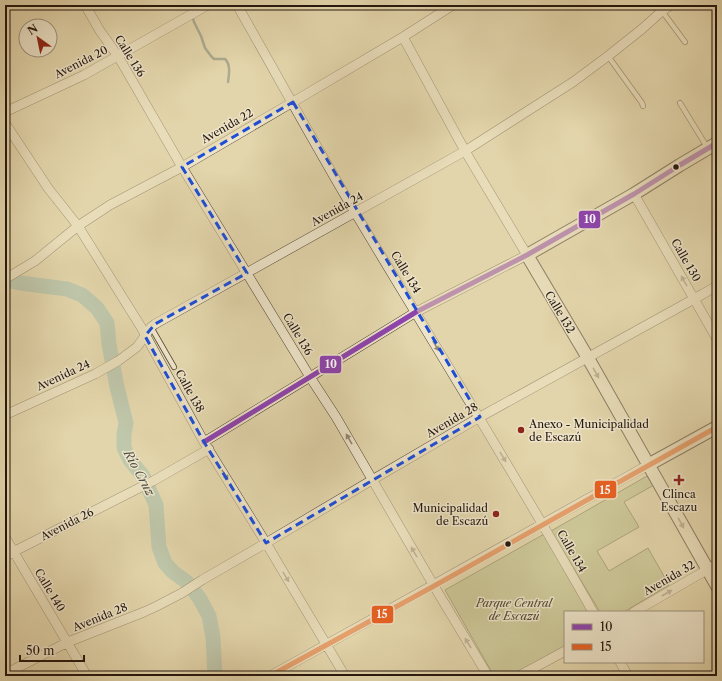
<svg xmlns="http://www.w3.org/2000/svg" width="722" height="681" font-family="'Libre Caslon Text',serif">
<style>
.green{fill:#b5bd88;stroke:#6c6a4a}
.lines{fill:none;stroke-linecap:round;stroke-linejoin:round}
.stream{stroke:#68776e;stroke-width:2.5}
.river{stroke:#96b8ae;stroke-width:15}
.lane-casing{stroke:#544635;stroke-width:6}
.street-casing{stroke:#544635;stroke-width:10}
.secondary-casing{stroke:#24160d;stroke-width:14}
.lane{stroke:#ede4c9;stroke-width:4.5}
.street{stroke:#ede4c9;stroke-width:9}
.secondary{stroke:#ede4c9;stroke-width:12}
.bus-1-casing{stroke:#ede4c9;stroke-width:8}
.bus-2-casing{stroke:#ede4c9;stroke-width:8}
.bus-1{stroke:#8e44ad;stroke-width:5}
.bus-2{stroke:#e86121;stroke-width:5}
.oneway{fill:#938774}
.marked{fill:none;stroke:#1d4ed8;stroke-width:3;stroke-dasharray:8 5;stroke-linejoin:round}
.bus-dot{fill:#24160d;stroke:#ede4c9;stroke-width:1.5}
.poi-dot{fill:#8f2418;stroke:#ede4c9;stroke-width:1.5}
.labels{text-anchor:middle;stroke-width:3;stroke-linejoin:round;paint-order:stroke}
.street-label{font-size:11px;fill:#24160d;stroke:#ede4c9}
.poi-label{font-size:11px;fill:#24160d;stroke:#ede4c9;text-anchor:start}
.park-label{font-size:11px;font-style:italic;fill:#504832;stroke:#ede4c9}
.water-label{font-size:12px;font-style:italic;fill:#4c4f45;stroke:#ede4c9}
.line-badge{stroke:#ede4c9;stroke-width:1.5}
.badge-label{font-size:11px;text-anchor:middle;font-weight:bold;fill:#fff}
</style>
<rect width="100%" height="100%" fill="#e3d6ac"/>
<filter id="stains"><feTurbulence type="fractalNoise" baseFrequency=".005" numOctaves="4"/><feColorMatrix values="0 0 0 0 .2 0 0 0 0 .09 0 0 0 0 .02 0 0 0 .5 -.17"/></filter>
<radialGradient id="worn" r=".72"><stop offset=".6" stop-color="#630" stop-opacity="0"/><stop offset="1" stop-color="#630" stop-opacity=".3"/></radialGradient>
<path class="green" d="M 647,476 L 654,485 L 624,502 L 639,527 L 597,551 L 609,571 L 648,548 L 669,585 L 624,612 L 600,612 L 551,531 Z
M 546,533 L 591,612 L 565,612 L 565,646 L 512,676 L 494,676 L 445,590 Z"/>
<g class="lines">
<path class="stream" d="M 189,5 L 194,22 L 201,36 L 205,48 L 211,56 L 214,59 L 225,59 C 231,65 229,74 228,82"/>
<path class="river" d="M 5,280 L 20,283 L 67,289 L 82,295 L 97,308 L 107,323 L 109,344 L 117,387 L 126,423 L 124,434 L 124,448 L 130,460 L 143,476 L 156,505 L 159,547 L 165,563 L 173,572 L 187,582 L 200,599 L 209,616 L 213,637 L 215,676"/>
<g class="lane-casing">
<path id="lane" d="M 662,11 L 685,42
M 608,56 L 642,103 L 643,106
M 680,103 L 707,147
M 151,327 L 174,367"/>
</g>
<g class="street-casing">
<path id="street" d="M 85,5 L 100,31 L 118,56 L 182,167 L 310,377 L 336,417 L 434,586 L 488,676
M 237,5 C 277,75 315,145 356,214 C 435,346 517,477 593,612
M 5,112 L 84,75 L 208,5
M 5,123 L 48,188 L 78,226 L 141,327 L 204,442 L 266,543 L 345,676
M 634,194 L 717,339
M 5,279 L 35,261 L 78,226 L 110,205 L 182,167 L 293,102 L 403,37 L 453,5
M 5,415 L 95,374 L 118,361 L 137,347 L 151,327 L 155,324 L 465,151 L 573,82 L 608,56 L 642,29 L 662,11 L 671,5
M 204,442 L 416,312 L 527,255 L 465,151 L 403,37
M 5,537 L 87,676
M 5,556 L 153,481 L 209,449
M 634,612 L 717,564
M 620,662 L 628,676
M 5,674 L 68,642 L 144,612 L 157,606 L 182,593 L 202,580 L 266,543 L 372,480 L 480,417 L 694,299 L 717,286
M 270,676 L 648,465
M 519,676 L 565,651"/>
</g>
<g class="secondary-casing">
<path id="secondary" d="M 717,143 L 680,165 L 634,194 L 527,255 L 588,358 L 717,586
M 648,465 L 717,427"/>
</g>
<use href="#lane" class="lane"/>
<use href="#street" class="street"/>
<use href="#secondary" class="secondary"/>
<g class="bus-1-casing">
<path id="bus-1" d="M 204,442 L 416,312 L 527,255 L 634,194 L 680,165 L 717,143"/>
</g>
<g class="bus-2-casing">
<path id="bus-2" d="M 270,676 L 434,586 L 717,427"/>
</g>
<use href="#bus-1" class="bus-1"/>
<use href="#bus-2" class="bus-2"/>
</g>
<defs><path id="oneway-solid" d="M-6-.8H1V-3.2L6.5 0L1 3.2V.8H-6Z"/></defs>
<g class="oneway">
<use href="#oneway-solid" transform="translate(684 281) rotate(-120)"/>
<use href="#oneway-solid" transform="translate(436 346) rotate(59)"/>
<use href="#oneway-solid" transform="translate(596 373) rotate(61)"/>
<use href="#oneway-solid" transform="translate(349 439) rotate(-120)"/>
<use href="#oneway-solid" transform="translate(503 457) rotate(59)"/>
<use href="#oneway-solid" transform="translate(225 475) rotate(59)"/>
<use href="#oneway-solid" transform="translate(681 523) rotate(61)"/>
<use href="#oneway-solid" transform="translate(414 552) rotate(-120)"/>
<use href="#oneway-solid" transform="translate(286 577) rotate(59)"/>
<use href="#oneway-solid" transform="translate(667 593) rotate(-30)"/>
<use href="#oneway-solid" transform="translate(468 643) rotate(-121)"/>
</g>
<path d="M0 0H722V681H0ZM 293,102 L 480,417 L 266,543 L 204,442 L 145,336 L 155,324 L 247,273 L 182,167 Z" fill="#e3d6ac" fill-opacity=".55" fill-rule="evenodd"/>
<path class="marked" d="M 293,102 L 480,417 L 266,543 L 204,442 L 145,336 L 155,324 L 247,273 L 182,167 Z"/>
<g class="bus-dot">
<circle cx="676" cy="167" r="3.5"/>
<circle cx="508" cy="544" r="3.5"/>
</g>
<g class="poi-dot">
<circle cx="521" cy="430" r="4"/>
<path d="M677 474h4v4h4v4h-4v4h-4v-4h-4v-4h4z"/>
<circle cx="496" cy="514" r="4"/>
</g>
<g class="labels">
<g class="street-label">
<text transform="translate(130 56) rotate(58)" y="4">Calle 136</text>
<text transform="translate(81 62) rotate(-27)" y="4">Avenida 20</text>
<text transform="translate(227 126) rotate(-30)" y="4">Avenida 22</text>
<text transform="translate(337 209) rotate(-29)" y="4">Avenida 24</text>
<text transform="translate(686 260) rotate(60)" y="4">Calle 130</text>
<text transform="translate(406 272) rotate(59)" y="4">Calle 134</text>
<text transform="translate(560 312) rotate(59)" y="4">Calle 132</text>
<text transform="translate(298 334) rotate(59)" y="4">Calle 136</text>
<text transform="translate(63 375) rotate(-25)" y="4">Avenida 24</text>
<text transform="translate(190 391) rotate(61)" y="4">Calle 138</text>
<text transform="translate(452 420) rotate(-30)" y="4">Avenida 28</text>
<text transform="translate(67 524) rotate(-27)" y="4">Avenida 26</text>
<text transform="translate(572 551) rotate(60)" y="4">Calle 134</text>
<text transform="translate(669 578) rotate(-30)" y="4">Avenida 32</text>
<text transform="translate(50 590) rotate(59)" y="4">Calle 140</text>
<text transform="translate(100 617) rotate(-22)" y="4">Avenida 28</text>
</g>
<g class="poi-label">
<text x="529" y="428">Anexo - Municipalidad<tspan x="529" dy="13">de Escazú</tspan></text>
<text x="679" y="498" text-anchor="middle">Clinca<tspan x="679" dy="13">Escazu</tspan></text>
<text x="488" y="512" text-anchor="end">Municipalidad<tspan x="488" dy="13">de Escazú</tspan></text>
</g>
<g class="park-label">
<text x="514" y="607">Parque Central<tspan x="514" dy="13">de Escazú</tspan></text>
</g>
<g class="water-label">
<text transform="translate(139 473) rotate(61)" y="4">Río Cruz</text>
</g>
</g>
<g class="line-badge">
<rect x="578" y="210" width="23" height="19" rx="4" fill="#8e44ad"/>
<rect x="319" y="355" width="23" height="19" rx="4" fill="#8e44ad"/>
<rect x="594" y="480" width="23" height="19" rx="4" fill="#e86121"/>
<rect x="371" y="605" width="23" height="19" rx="4" fill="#e86121"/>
</g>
<g class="badge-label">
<text x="590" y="223">10</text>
<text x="331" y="368">10</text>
<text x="605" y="494">15</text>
<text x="382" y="618">15</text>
</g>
<rect width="722" height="681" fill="none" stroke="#e3d6ac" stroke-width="20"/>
<rect x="6" y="6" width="710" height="669" fill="none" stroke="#24160d" stroke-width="2"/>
<rect x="10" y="10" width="702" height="661" fill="none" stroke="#24160d"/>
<rect x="564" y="611" width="140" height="52" fill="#ede4c9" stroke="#9d927e"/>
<rect x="572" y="624" width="20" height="6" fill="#8e44ad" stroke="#9d927e"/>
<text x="600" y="631" font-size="12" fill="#24160d">10</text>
<rect x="572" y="644" width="20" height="6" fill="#e86121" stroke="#9d927e"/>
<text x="600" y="651" font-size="12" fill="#24160d">15</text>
<g transform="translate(38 38) rotate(327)"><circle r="19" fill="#ede4c9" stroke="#9d927e"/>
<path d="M0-3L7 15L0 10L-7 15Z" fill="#8f2418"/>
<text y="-6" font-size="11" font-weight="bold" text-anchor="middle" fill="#24160d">N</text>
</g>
<path d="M20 655v6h64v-6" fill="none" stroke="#24160d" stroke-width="2"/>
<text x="26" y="655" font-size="12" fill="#24160d" stroke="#ede4c9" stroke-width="3" paint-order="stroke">50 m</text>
<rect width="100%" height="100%" filter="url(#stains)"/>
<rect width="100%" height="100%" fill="url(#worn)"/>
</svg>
